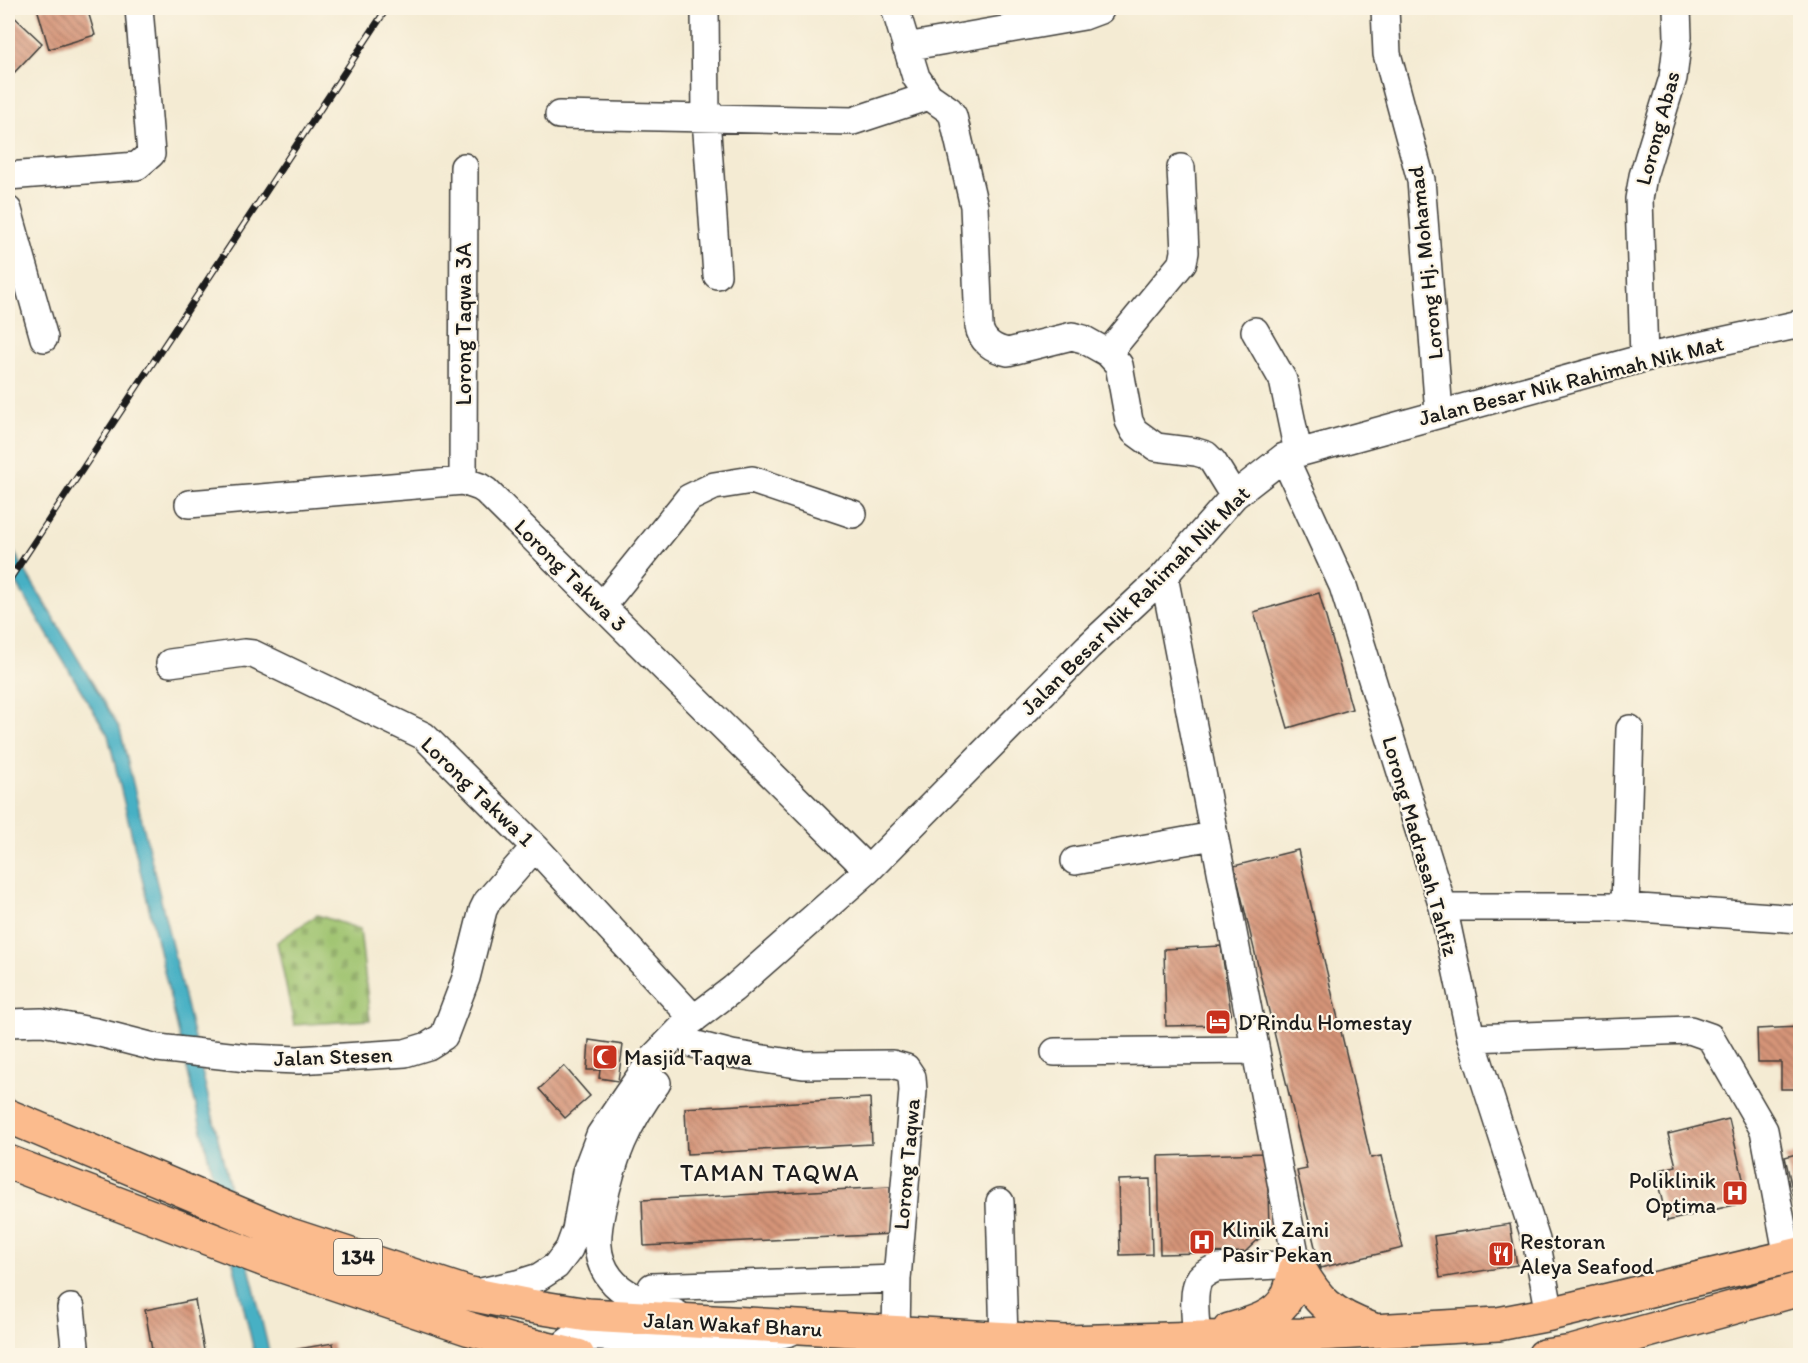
<svg xmlns="http://www.w3.org/2000/svg" width="1808" height="1363" font-family="Itim,sans-serif">
<style>
.cemetery{fill:url(#cemetery-stones);stroke:#5c6f44;stroke-width:1.5}
.water{fill:#46b0c4;stroke:#316670;stroke-width:1.5}
.building{fill:url(#building-back-hatch)}
.lines{fill:none;stroke-linecap:round;stroke-linejoin:round}
.minor-casing{stroke:#3c3b37;stroke-width:30}
.major-casing{stroke:#3c3b37;stroke-width:36}
.minor{stroke:#fff;stroke-width:27}
.major{stroke:#fbbb8d;stroke-width:33}
.rail-casing{stroke:#1c1c1c;stroke-width:7}
.rail{stroke:#fcf5e5;stroke-width:4.5;stroke-dasharray:14;stroke-linecap:butt}
.labels{text-anchor:middle;stroke-width:4.5;stroke-linejoin:round;paint-order:stroke}
.shield{fill:#fcf5e5;stroke:#5f5d58;stroke-width:1.5}
.shield-label{font-size:21px;font-weight:bold;fill:#1c1c1c}
.street-label{font-size:22px;fill:#1c1c1c;stroke:#fcf5e5}
.poi-label{font-size:22px;fill:#1c1c1c;stroke:#fcf5e5;text-anchor:start}
.neighbourhood-label{font-size:24px;letter-spacing:1.5px;fill:#1c1c1c;stroke:#fcf5e5}
</style>
<defs>
<pattern id="cemetery-stones" width="16" height="16" patternUnits="userSpaceOnUse" patternTransform="scale(1.5)"><rect width="16" height="16" fill="#9dc26d"/><path d="M2 7V4a2 2 0 0 1 4 0v3zM10 15v-3a2 2 0 0 1 4 0v3z" fill="#87a65e"/></pattern>
<pattern id="building-back-hatch" width="6" height="6" patternUnits="userSpaceOnUse" patternTransform="scale(1.5)"><rect width="6" height="6" fill="#d59478"/><path d="M-1 5l2 2M0 0l6 6M5-1l2 2" fill="none" stroke="#ac7862"/></pattern>
</defs>
<rect width="100%" height="100%" fill="#fcf5e5"/>
<filter id="ink" filterUnits="userSpaceOnUse"><feTurbulence type="fractalNoise" baseFrequency=".0167" numOctaves="2"/><feDisplacementMap in="SourceGraphic" scale="12" xChannelSelector="R" yChannelSelector="G"/><feConvolveMatrix kernelMatrix="1 2 1 2 8 2 1 2 1" color-interpolation-filters="sRGB"/></filter>
<filter id="wash" filterUnits="userSpaceOnUse"><feTurbulence type="fractalNoise" baseFrequency=".008" numOctaves="4" result="noise"/><feDisplacementMap in="SourceGraphic" scale="24" xChannelSelector="R" yChannelSelector="G"/><feGaussianBlur stdDeviation="1.35" result="paint"/><feColorMatrix in="noise" values="0 0 0 0 0 0 0 0 0 0 0 0 0 0 0 0 0 1.4 0 .05"/><feComposite in="paint" operator="in"/></filter>
<g filter="url(#wash)">
<rect width="100%" height="100%" fill="#f4ebd3"/>
<path class="cemetery" d="M 317,915 L 360,929 L 370,1020 L 294,1025 L 277,942 Z"/>
<path class="water" d="M 8,542 L 120,729 L 270,1355 L 255,1355 L 108,735 L 8,569 Z"/>
<g id="blocks">
<path class="building" d="M 37,8 L 87,8 L 95,35 L 49,49 Z
M 8,11 L 42,43 L 11,76 L 8,72 Z
M 1319,593 L 1352,709 L 1288,728 L 1254,612 Z
M 1298,850 L 1371,1158 L 1381,1156 L 1403,1248 L 1320,1268 L 1297,1171 L 1307,1169 L 1234,866 Z
M 1221,946 L 1231,1013 L 1223,1025 L 1166,1026 L 1164,949 Z
M 1800,1027 L 1800,1089 L 1781,1089 L 1781,1062 L 1758,1062 L 1757,1029 Z
M 589,1040 L 623,1045 L 618,1081 L 599,1078 L 600,1070 L 587,1070 Z
M 564,1066 L 590,1096 L 565,1118 L 539,1089 Z
M 870,1098 L 872,1144 L 687,1154 L 685,1108 Z
M 1729,1119 L 1745,1187 L 1738,1204 L 1667,1221 L 1655,1171 L 1676,1166 L 1668,1134 Z
M 1267,1153 L 1269,1229 L 1245,1252 L 1160,1254 L 1158,1156 Z
M 1800,1153 L 1800,1205 L 1796,1206 L 1785,1157 Z
M 1150,1179 L 1152,1254 L 1120,1255 L 1118,1180 Z
M 890,1187 L 892,1234 L 644,1246 L 642,1200 Z
M 1510,1224 L 1517,1265 L 1440,1278 L 1434,1236 Z
M 195,1300 L 205,1356 L 153,1356 L 145,1310 Z
M 333,1343 L 335,1356 L 293,1356 L 292,1350 Z"/>
</g>
</g>
<g filter="url(#ink)">
<use href="#blocks" fill-opacity="0" stroke="#3c3b37" stroke-width="1.5"/>
<g class="lines">
<g class="minor-casing">
<path id="minor" d="M 705,8 L 706,118 L 717,275
M 895,8 L 916,77 L 929,96
M 1385,8 L 1387,54 L 1421,180 L 1439,413
M 906,47 L 1084,16 L 1100,10
M 559,115 L 853,121 L 929,96 L 949,110 L 953,116 L 974,206 L 979,326 C 981,341 993,349 1008,352 L 1072,336 L 1083,339 L 1108,353 L 1119,365 L 1129,421 L 1134,431 L 1156,447 L 1196,452 L 1206,455 L 1213,462 L 1234,496
M 8,176 L 137,166 L 151,154 L 139,8
M 8,210 L 44,338
M 1255,331 L 1283,380 L 1298,452
M 1108,353 L 1183,262 L 1185,252 L 1181,168
M 1644,358 L 1639,199 L 1643,176 L 1673,78 L 1678,37 L 1677,8
M 1284,457 L 1343,586 L 1443,907 L 1471,1038 L 1536,1240 L 1550,1314
M 463,481 L 464,167
M 189,504 L 463,481 L 480,487 L 486,491 L 868,870
M 1164,576 L 1297,1264 L 1216,1268 C 1210,1271 1205,1272 1200,1278 C 1191,1290 1196,1324 1197,1339
M 602,606 L 689,498 L 714,486 L 752,480 L 853,514
M 170,663 L 244,653 L 253,654 L 424,736 L 535,847 L 694,1019
M 1075,861 L 1213,836
M 1443,907 L 1625,907 L 1800,919
M 1625,907 L 1630,729
M 8,1023 L 42,1022 L 96,1032 L 158,1048 L 247,1058 L 298,1060 L 405,1053 L 428,1046 L 444,1036 L 466,978 L 483,910 L 487,902 L 535,847
M 1471,1038 L 1690,1030 L 1710,1037 L 1764,1130 L 1788,1258
M 693,1044 L 732,1054 L 803,1065 L 892,1064 L 906,1068 L 912,1077 L 913,1091 L 897,1279 L 896,1333
M 1055,1052 L 1254,1050
M 657,1083 C 627,1123 612,1159 602,1208 C 597,1232 593,1256 610,1278 C 625,1298 654,1305 677,1314
M 1000,1202 L 1004,1339
M 652,1287 L 897,1279
M 477,1293 L 517,1284 L 539,1277 L 556,1266 L 569,1249 L 576,1230 L 586,1172 L 600,1135 L 627,1095 L 654,1057 L 683,1027 L 733,989 L 868,870 L 1088,647 L 1164,576 L 1234,496 L 1284,457 L 1644,358 L 1800,324
M 71,1308 L 76,1356
M 558,1356 C 561,1346 568,1340 577,1336 L 736,1343 L 748,1342 L 790,1332"/>
</g>
<g class="major-casing">
<path id="major" d="M 8,1116 L 287,1234 L 470,1294 L 530,1306 L 588,1315 L 1065,1342 L 1301,1335 L 1498,1324 L 1550,1314 L 1800,1254
M 8,1162 L 265,1260 L 470,1329 L 512,1341 L 578,1356
M 1297,1264 C 1316,1301 1332,1315 1371,1329
M 1229,1330 C 1250,1324 1276,1318 1287,1297 C 1292,1287 1294,1274 1297,1264
M 1544,1356 L 1572,1352 L 1800,1289"/>
</g>
<use href="#minor" class="minor"/>
<use href="#major" class="major"/>
<g class="rail-casing">
<path id="rail" d="M 8,582 L 387,8"/>
</g>
<use href="#rail" class="rail"/>
</g>
</g>
<defs>
<g id="hotel-square" transform="scale(1.35)"><rect x="-9" y="-9" width="18" height="18" rx="4" fill="#c8321e" stroke="#fcf5e5"/><path d="M-6-4.5h1.5V1H6V5H4.5V3h-9V5H-6ZM-4 0a1.8 1.8 0 1 1 3.6 0ZM.5 0V-2.5h3Q6-2.5 6 0Z" fill="#fff"/></g>
<g id="mosque-square" transform="scale(1.35)"><rect x="-9" y="-9" width="18" height="18" rx="4" fill="#c8321e" stroke="#fcf5e5"/><path d="M3.5-4.9A6 6 0 1 0 3.5 4.9A5 5 0 1 1 3.5-4.9Z" fill="#fff"/></g>
<g id="hospital-square" transform="scale(1.35)"><rect x="-9" y="-9" width="18" height="18" rx="4" fill="#c8321e" stroke="#fcf5e5"/><path d="M-5-5h3v3.5h4V-5h3V5h-3V1.5h-4V5h-3Z" fill="#fff"/></g>
<g id="restaurant-square" transform="scale(1.35)"><rect x="-9" y="-9" width="18" height="18" rx="4" fill="#c8321e" stroke="#fcf5e5"/><path d="M-5-6h1v4h1v-4h1v4h1v-4h1v5L-1.5 .5V6h-2V.5L-5-1ZM5-6V6H3V1.5H1.5Q1.5-4 5-6Z" fill="#fff"/></g>
</defs>
<g fill-rule="evenodd">
<use href="#hotel-square" x="1218" y="1022"/>
<use href="#mosque-square" x="605" y="1057"/>
<use href="#hospital-square" x="1735" y="1193"/>
<use href="#hospital-square" x="1202" y="1242"/>
<use href="#restaurant-square" x="1501" y="1254"/>
</g>
<g class="labels">
<rect class="shield" x="334" y="1239" width="48" height="36" rx="4.5"/>
<g class="shield-label">
<text x="358" y="1264">134</text>
</g>
<g class="street-label">
<text transform="translate(1657 128) rotate(-75)" y="8">Lorong Abas</text>
<text transform="translate(1425 263) rotate(-96)" y="8">Lorong Hj. Mohamad</text>
<text transform="translate(463 324) rotate(-90)" y="8">Lorong Taqwa 3A</text>
<text transform="translate(1571 380) rotate(-14)" y="8">Jalan Besar Nik Rahimah Nik Mat</text>
<text transform="translate(571 575) rotate(45)" y="8">Lorong Takwa 3</text>
<text transform="translate(1135 600) rotate(-45)" y="8">Jalan Besar Nik Rahimah Nik Mat</text>
<text transform="translate(478 791) rotate(44)" y="8">Lorong Takwa 1</text>
<text transform="translate(1421 846) rotate(74)" y="8">Lorong Madrasah Tahfiz</text>
<text transform="translate(333 1056) rotate(-2)" y="8">Jalan Stesen</text>
<text transform="translate(906 1164) rotate(-85)" y="8">Lorong Taqwa</text>
<text transform="translate(733 1324) rotate(3)" y="8">Jalan Wakaf Bharu</text>
</g>
<g class="poi-label">
<text x="1238" y="1030">D’Rindu Homestay</text>
<text x="624" y="1065">Masjid Taqwa</text>
<text x="1716" y="1188" text-anchor="end">Poliklinik<tspan x="1716" dy="25">Optima</tspan></text>
<text x="1222" y="1237">Klinik Zaini<tspan x="1222" dy="25">Pasir Pekan</tspan></text>
<text x="1520" y="1249">Restoran<tspan x="1520" dy="25">Aleya Seafood</tspan></text>
</g>
<g class="neighbourhood-label">
<text x="770" y="1181">TAMAN TAQWA</text>
</g>
</g>
<rect width="1808" height="1363" fill="none" stroke="#fcf5e5" stroke-width="30"/>
</svg>
